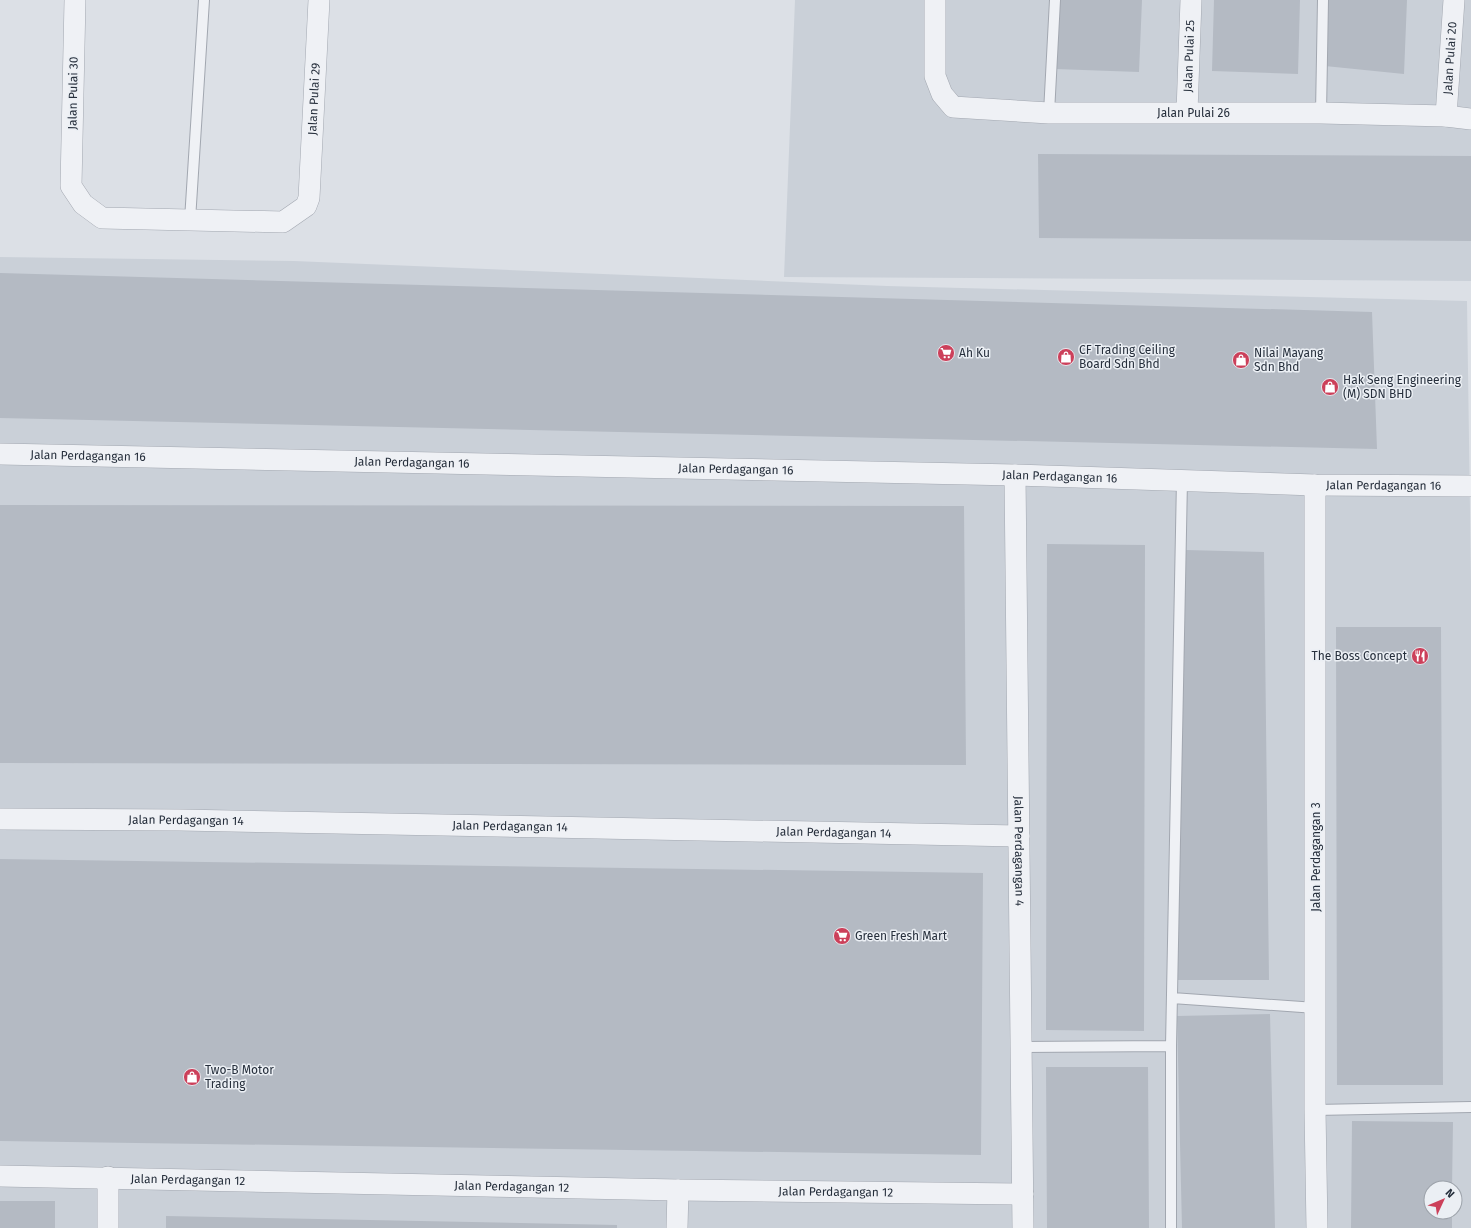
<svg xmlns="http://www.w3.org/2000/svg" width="1471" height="1228" font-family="'Fira Sans',sans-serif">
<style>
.built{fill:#cad0d8;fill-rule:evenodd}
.building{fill:#b4bac3}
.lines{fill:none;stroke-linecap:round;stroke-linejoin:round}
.lane-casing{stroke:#a2a7b0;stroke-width:12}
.street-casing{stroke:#a2a7b0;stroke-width:22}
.lane{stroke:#eff1f5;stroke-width:10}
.street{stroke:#eff1f5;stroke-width:21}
.labels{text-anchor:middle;stroke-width:3;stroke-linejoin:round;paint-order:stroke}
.street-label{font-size:12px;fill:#262f3c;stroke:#ebeff4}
.poi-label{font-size:12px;fill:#262f3c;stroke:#ebeff4;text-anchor:start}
</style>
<rect width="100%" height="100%" fill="#dce0e6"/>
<path class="built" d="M 795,0 L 1471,0 L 1471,281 L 784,277 Z
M 0,257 L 294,261 L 887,286 L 1467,301 L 1471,581 L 1471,1228 L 0,1228 ZM 1431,1188 L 1455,1188 L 1455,1212 L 1431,1212 Z"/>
<path class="building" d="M 1058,0 L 1142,0 L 1139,72 L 1055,69 Z
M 1214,0 L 1300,0 L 1298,74 L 1212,71 Z
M 1327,0 L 1407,0 L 1404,74 L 1325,66 Z
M 1038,154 L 1471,156 L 1471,241 L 1039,238 Z
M 0,273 L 1372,312 L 1377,449 L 0,418 Z
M 0,505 L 964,506 L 966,765 L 0,763 Z
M 1047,544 L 1145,545 L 1144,1031 L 1046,1030 Z
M 1186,550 L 1264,552 L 1269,980 L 1176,980 Z
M 1336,627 L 1441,627 L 1443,1085 L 1337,1085 Z
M 0,859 L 983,873 L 981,1155 L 0,1141 Z
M 1270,1014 L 1275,1228 L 1182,1228 L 1177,1016 Z
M 1046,1067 L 1148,1067 L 1149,1228 L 1047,1228 Z
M 1352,1121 L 1453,1122 L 1452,1188 L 1431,1188 L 1431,1212 L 1452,1212 L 1452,1228 L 1351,1228 Z
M 0,1201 L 55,1201 L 55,1228 L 0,1228 Z
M 166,1216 L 617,1225 L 617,1228 L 166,1228 Z"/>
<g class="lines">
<g class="lane-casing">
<path id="lane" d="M 1049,113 L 1055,0
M 1321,113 L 1323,0
M 190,220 L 204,0
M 1172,998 L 1316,1008
M 1021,1047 L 1171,1046
M 1315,1110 L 1471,1107
M 1171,1228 L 1171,1046 L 1182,480"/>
</g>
<g class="street-casing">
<g id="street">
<path id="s1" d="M 75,0 L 71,186 L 83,204 L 102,218 L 283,222 L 306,206 L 309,198 L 319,0"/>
<path id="s2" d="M 935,0 L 935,76 L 942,94 L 953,107 L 1049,113 L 1321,113 L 1446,116 L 1471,119"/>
<path id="s3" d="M 1187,112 L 1191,0"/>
<path id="s4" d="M 1446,116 L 1454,0"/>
<path id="s5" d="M 0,454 L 1015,475 L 1315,485 L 1471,486"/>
<path id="s6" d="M 1015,475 L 1023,1228"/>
<path d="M 1315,485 L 1315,1110 L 1317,1228"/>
<path id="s7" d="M 0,819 L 180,820 L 1019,836"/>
<path id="s8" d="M 0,1176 L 678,1190 L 1023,1194"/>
<path d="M 108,1177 L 108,1228"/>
<path d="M 677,1228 L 678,1190"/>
</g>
</g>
<use href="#lane" class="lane"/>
<use href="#street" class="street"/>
</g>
<defs>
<g id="supermarket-disc" transform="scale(0.9)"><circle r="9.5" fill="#cc405a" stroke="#ebeff4"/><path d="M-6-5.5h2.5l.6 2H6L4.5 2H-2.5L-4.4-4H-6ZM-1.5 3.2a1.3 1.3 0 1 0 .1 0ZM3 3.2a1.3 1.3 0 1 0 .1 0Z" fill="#fff"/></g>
<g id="shop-disc" transform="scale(0.9)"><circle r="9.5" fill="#cc405a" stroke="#ebeff4"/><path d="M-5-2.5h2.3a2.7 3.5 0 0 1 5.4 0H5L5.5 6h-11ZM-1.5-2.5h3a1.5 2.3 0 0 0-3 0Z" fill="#fff"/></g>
<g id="restaurant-disc" transform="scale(0.9)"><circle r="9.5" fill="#cc405a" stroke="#ebeff4"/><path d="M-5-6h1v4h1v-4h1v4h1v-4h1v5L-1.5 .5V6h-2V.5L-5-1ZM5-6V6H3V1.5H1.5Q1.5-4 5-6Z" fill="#fff"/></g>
</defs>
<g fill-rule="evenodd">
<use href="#supermarket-disc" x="946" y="353"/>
<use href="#shop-disc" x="1066" y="357"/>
<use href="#shop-disc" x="1241" y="360"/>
<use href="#shop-disc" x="1330" y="387"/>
<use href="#restaurant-disc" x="1420" y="656"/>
<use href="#supermarket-disc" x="842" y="936"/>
<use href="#shop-disc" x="192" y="1077"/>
</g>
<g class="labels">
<g class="street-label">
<text dy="4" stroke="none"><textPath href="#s3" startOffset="56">Jalan Pulai 25</textPath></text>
<text dy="4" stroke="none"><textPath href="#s4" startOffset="58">Jalan Pulai 20</textPath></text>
<text transform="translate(73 93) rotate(-89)" y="4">Jalan Pulai 30</text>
<text dy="4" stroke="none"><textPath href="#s1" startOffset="548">Jalan Pulai 29</textPath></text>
<text dy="4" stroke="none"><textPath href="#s2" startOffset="353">Jalan Pulai 26</textPath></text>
<text dy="4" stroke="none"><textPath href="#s5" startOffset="88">Jalan Perdagangan 16</textPath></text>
<text dy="4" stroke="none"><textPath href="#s5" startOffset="412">Jalan Perdagangan 16</textPath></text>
<text dy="4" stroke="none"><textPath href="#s5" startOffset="736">Jalan Perdagangan 16</textPath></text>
<text dy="4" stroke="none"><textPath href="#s5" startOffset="1060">Jalan Perdagangan 16</textPath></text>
<text dy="4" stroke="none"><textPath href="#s5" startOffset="1384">Jalan Perdagangan 16</textPath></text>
<text dy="4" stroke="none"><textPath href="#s7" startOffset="186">Jalan Perdagangan 14</textPath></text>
<text dy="4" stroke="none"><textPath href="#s7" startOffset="510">Jalan Perdagangan 14</textPath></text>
<text dy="4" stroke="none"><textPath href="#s7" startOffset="834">Jalan Perdagangan 14</textPath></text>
<text dy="4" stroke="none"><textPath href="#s6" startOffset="376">Jalan Perdagangan 4</textPath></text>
<text transform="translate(1316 857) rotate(-90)" y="4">Jalan Perdagangan 3</text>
<text dy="4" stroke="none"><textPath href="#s8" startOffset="188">Jalan Perdagangan 12</textPath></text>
<text dy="4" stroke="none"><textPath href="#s8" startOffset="512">Jalan Perdagangan 12</textPath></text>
<text dy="4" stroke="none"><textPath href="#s8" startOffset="836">Jalan Perdagangan 12</textPath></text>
</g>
<g class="poi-label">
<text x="1079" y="354">CF Trading Ceiling<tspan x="1079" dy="14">Board Sdn Bhd</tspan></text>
<text x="959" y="357">Ah Ku</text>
<text x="1254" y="357">Nilai Mayang<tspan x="1254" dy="14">Sdn Bhd</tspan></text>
<text x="1343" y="384">Hak Seng Engineering<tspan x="1343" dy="14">(M) SDN BHD</tspan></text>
<text x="1407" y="660" text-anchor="end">The Boss Concept</text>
<text x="855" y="940">Green Fresh Mart</text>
<text x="205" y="1074">Two-B Motor<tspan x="205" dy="14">Trading</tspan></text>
</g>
</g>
<g transform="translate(1443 1200) rotate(46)"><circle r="19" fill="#ebeff4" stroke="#9ca2aa"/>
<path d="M0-3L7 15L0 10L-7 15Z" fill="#cc405a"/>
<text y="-6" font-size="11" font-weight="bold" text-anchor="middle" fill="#262f3c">N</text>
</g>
</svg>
